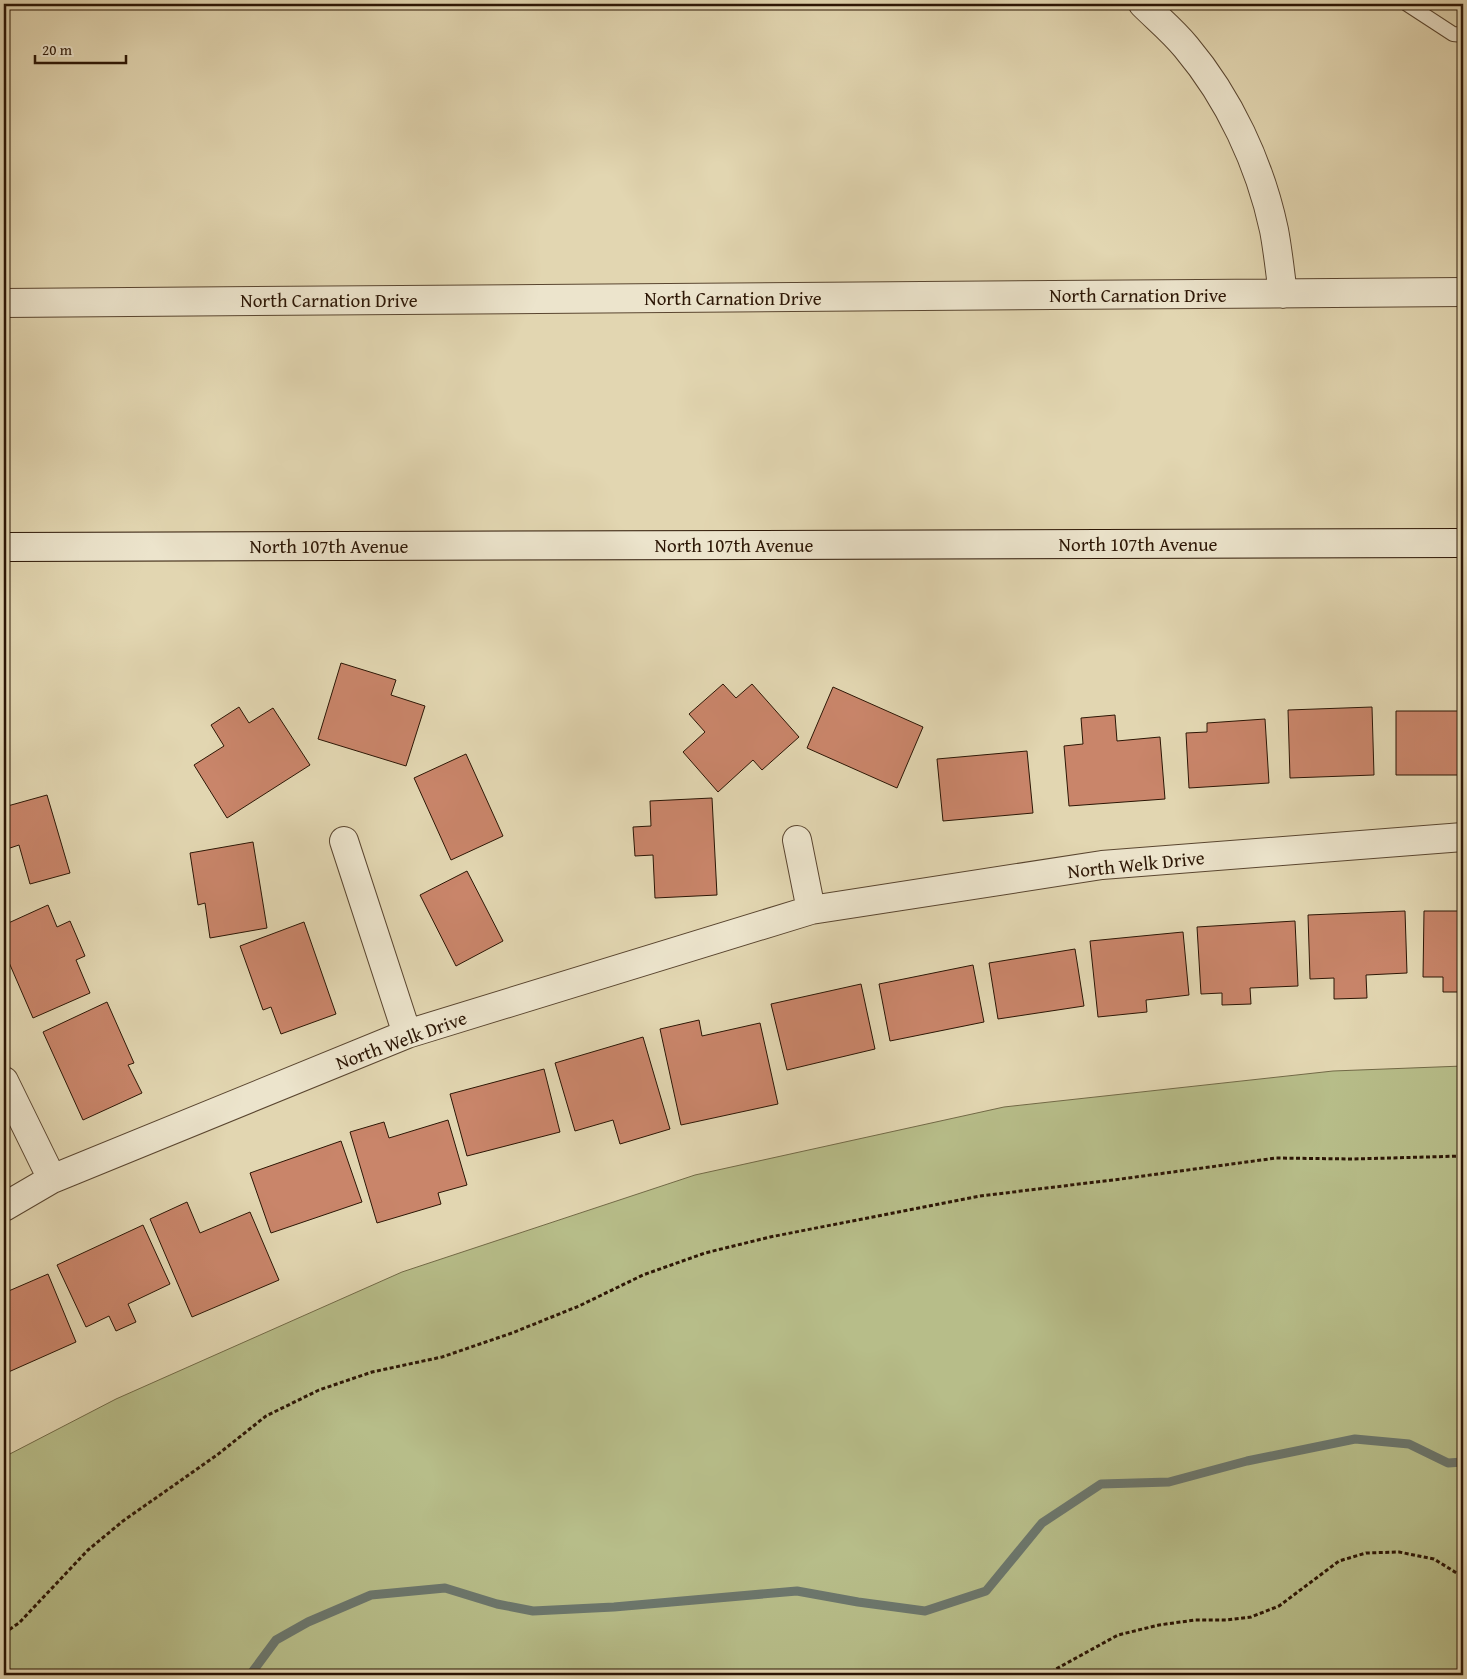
<svg xmlns="http://www.w3.org/2000/svg" width="1467" height="1679" font-family="'Gentium Book Plus',serif">
<style>
.green{fill:#b7bd89;stroke:#726a47}
.lines{fill:none;stroke-linecap:round;stroke-linejoin:round}
.stream{stroke:#6c776d;stroke-width:9}
.building{fill:#c9856a;stroke:#2c1605}
.lane-casing{stroke:#5a4630;stroke-width:16}
.street-casing{stroke:#5a4630;stroke-width:30}
.secondary-casing{stroke:#2c1605;stroke-width:30}
.path{stroke:#2c1605;stroke-width:3;stroke-dasharray:4 2.5;stroke-linecap:butt}
.lane{stroke:#ece4cc;stroke-width:14}
.street{stroke:#ece4cc;stroke-width:28}
.secondary{stroke:#ece4cc;stroke-width:28}
.labels{text-anchor:middle;stroke-width:4;stroke-linejoin:round;paint-order:stroke}
.street-label{font-size:19px;fill:#2c1605;stroke:#ece4cc}
</style>
<rect width="100%" height="100%" fill="#e2d6b1"/>
<filter id="stains"><feTurbulence type="fractalNoise" baseFrequency=".004" numOctaves="4"/><feColorMatrix values="0 0 0 0 .2 0 0 0 0 .09 0 0 0 0 .02 0 0 0 .5 -.17"/></filter>
<radialGradient id="worn" r=".72"><stop offset=".6" stop-color="#630" stop-opacity="0"/><stop offset="1" stop-color="#630" stop-opacity=".3"/></radialGradient>
<path class="green" d="M 1463,1066 L 1463,1675 L 4,1675 L 4,1457 L 116,1399 L 402,1272 L 695,1175 L 1004,1107 L 1333,1071 Z"/>
<g class="lines">
<path class="stream" d="M 250,1675 L 276,1640 L 308,1622 L 371,1595 L 445,1588 L 497,1604 L 533,1611 L 614,1607 L 797,1591 L 858,1602 L 925,1611 L 986,1591 L 1042,1523 L 1101,1484 L 1169,1482 L 1247,1461 L 1355,1439 L 1409,1444 L 1448,1463 L 1463,1462"/>
</g>
<path class="building" d="M 341,663 L 396,680 L 391,695 L 425,706 L 406,766 L 318,739 Z
M 723,684 L 736,698 L 752,684 L 799,737 L 762,770 L 753,760 L 718,792 L 683,752 L 705,732 L 689,714 Z
M 833,687 L 923,727 L 897,788 L 807,748 Z
M 239,707 L 249,723 L 273,708 L 310,765 L 227,818 L 194,765 L 224,746 L 211,725 Z
M 1372,707 L 1374,775 L 1290,778 L 1288,710 Z
M 1396,711 L 1463,711 L 1463,775 L 1396,775 Z
M 1115,715 L 1117,741 L 1160,737 L 1165,799 L 1069,806 L 1064,746 L 1083,744 L 1081,718 Z
M 1265,719 L 1269,783 L 1189,788 L 1186,733 L 1207,732 L 1207,723 Z
M 1027,751 L 1033,813 L 943,821 L 937,759 Z
M 466,754 L 503,836 L 451,860 L 414,778 Z
M 47,795 L 70,873 L 30,884 L 19,845 L 4,850 L 4,807 Z
M 712,798 L 717,895 L 655,898 L 653,855 L 635,856 L 633,827 L 651,826 L 650,801 Z
M 253,842 L 267,928 L 210,938 L 205,903 L 198,905 L 190,853 Z
M 467,871 L 503,941 L 456,966 L 420,895 Z
M 48,905 L 57,927 L 70,921 L 85,956 L 76,960 L 90,993 L 33,1018 L 4,951 L 4,925 Z
M 1405,911 L 1407,973 L 1366,975 L 1367,998 L 1334,999 L 1334,978 L 1310,979 L 1308,915 Z
M 1424,911 L 1463,911 L 1463,992 L 1443,992 L 1443,977 L 1423,977 Z
M 1295,921 L 1298,986 L 1250,988 L 1251,1004 L 1222,1005 L 1222,993 L 1201,994 L 1197,927 Z
M 304,922 L 336,1014 L 281,1034 L 271,1007 L 263,1010 L 240,946 Z
M 1183,932 L 1189,995 L 1146,1000 L 1147,1012 L 1098,1017 L 1090,941 Z
M 1075,949 L 1084,1006 L 998,1019 L 989,963 Z
M 973,965 L 984,1022 L 890,1041 L 879,984 Z
M 861,984 L 875,1049 L 787,1070 L 771,1004 Z
M 107,1002 L 134,1063 L 128,1065 L 142,1093 L 83,1120 L 43,1032 Z
M 699,1020 L 702,1036 L 760,1023 L 778,1104 L 681,1125 L 660,1029 Z
M 643,1037 L 670,1129 L 620,1144 L 613,1120 L 575,1131 L 555,1063 Z
M 544,1069 L 560,1132 L 467,1156 L 450,1094 Z
M 448,1120 L 467,1185 L 438,1193 L 441,1204 L 377,1223 L 350,1132 L 384,1122 L 389,1138 Z
M 341,1141 L 362,1202 L 271,1233 L 250,1173 Z
M 187,1202 L 200,1233 L 250,1212 L 279,1280 L 192,1317 L 150,1219 Z
M 143,1225 L 170,1284 L 128,1304 L 136,1322 L 116,1331 L 109,1316 L 86,1327 L 57,1265 Z
M 48,1274 L 76,1342 L 4,1374 L 4,1293 Z"/>
<g class="lines">
<g class="lane-casing">
<path id="lane" d="M 1407,4 L 1453,34 L 1463,35"/>
</g>
<g class="street-casing">
<path id="street" d="M 1143,4 C 1157,18 1173,31 1186,47 C 1229,98 1260,164 1274,230 C 1278,251 1280,272 1283,294
M 4,303 L 1463,292
M 797,840 L 811,910
M 344,841 L 407,1034
M 4,1081 L 52,1179
M 4,1207 L 52,1179 L 407,1034 L 811,910 L 1102,865 L 1463,837"/>
</g>
<g class="secondary-casing">
<path id="secondary" d="M 4,547 L 1463,543"/>
</g>
<path class="path" d="M 4,1633 L 19,1623 L 88,1550 L 123,1521 L 217,1455 L 266,1416 L 319,1390 L 372,1372 L 442,1357 L 512,1333 L 579,1306 L 643,1275 L 705,1253 L 770,1237 L 980,1196 L 1121,1179 L 1276,1158 L 1353,1159 L 1463,1156
M 1045,1675 L 1118,1635 L 1159,1625 L 1195,1620 L 1226,1620 L 1251,1617 L 1279,1606 L 1339,1561 L 1366,1553 L 1399,1552 L 1434,1559 L 1463,1577"/>
<use href="#lane" class="lane"/>
<use href="#street" class="street"/>
<use href="#secondary" class="secondary"/>
</g>
<g class="labels">
<g class="street-label">
<text x="1138" y="302">North Carnation Drive</text>
<text x="733" y="305">North Carnation Drive</text>
<text x="329" y="307">North Carnation Drive</text>
<text x="1138" y="551">North 107th Avenue</text>
<text x="734" y="552">North 107th Avenue</text>
<text x="329" y="553">North 107th Avenue</text>
<text transform="translate(1136 864) rotate(-6)" y="7">North Welk Drive</text>
<text transform="translate(401 1040) rotate(-20)" y="7">North Welk Drive</text>
</g>
</g>
<rect width="1467" height="1679" fill="none" stroke="#e2d6b1" stroke-width="20"/>
<rect x="5" y="5" width="1457" height="1669" fill="none" stroke="#2c1605" stroke-width="2.5"/>
<rect x="10" y="10" width="1447" height="1659" fill="none" stroke="#2c1605"/>
<path d="M35 55v8h91v-8" fill="none" stroke="#2c1605" stroke-width="2.5"/>
<text x="42" y="55" font-size="15" fill="#2c1605" stroke="#ece4cc" stroke-width="4" paint-order="stroke">20 m</text>
<rect width="100%" height="100%" filter="url(#stains)"/>
<rect width="100%" height="100%" fill="url(#worn)"/>
</svg>
